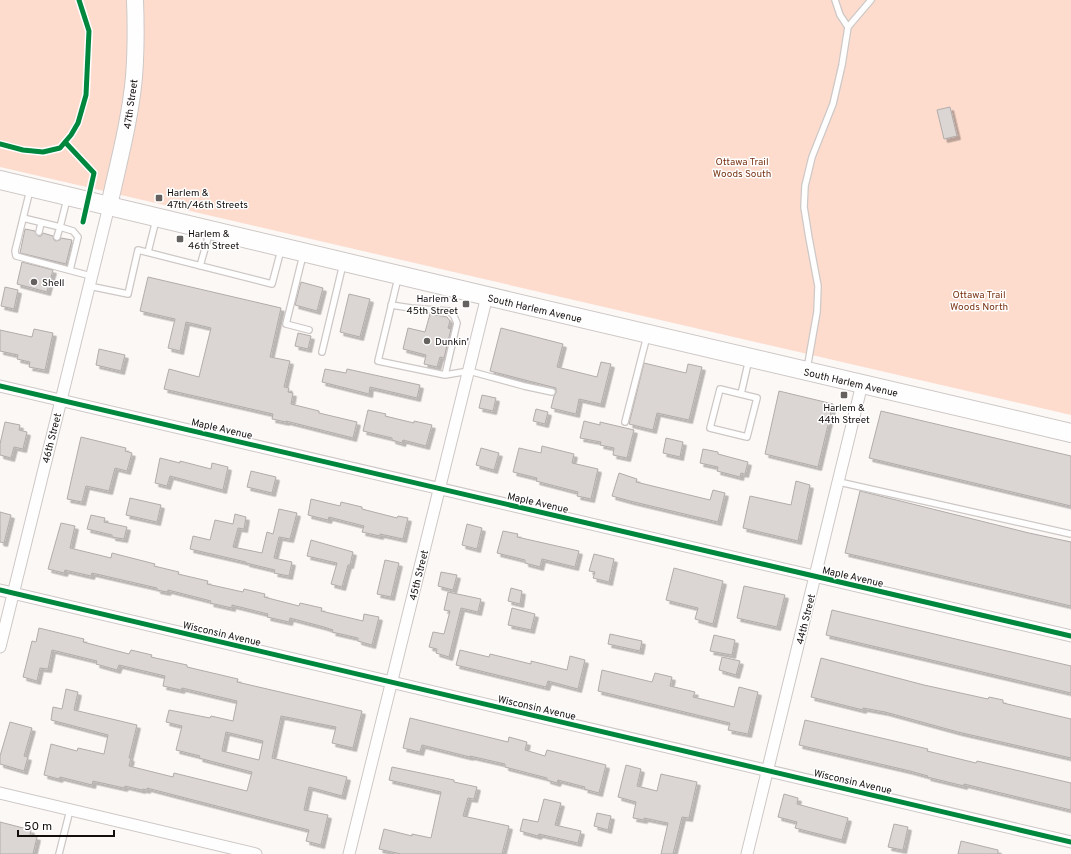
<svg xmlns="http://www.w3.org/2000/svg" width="1071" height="854" font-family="Overpass,sans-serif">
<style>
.green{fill:#fddcce}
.building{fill:#dbd6d4;stroke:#b1acaa;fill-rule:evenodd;filter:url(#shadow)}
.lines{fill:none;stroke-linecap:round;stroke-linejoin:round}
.service-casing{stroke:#cdc8c6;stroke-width:8}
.minor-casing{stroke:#cdc8c6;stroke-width:13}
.secondary-casing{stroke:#cdc8c6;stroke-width:18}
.primary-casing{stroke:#cdc8c6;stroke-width:20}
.service{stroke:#fffefe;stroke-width:5.5}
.minor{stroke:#fffefe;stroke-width:11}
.secondary{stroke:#fffefe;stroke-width:16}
.primary{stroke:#fffefe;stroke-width:18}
.cycleway-casing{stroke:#fff;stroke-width:8}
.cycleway{stroke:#00873e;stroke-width:5}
.poi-dot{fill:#65615f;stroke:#fff;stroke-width:1.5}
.labels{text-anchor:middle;stroke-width:3;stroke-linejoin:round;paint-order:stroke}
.street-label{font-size:10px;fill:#140f0d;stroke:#fff}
.park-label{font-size:10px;fill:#7a3516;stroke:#fff}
.poi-label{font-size:10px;fill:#140f0d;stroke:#fff;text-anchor:start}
</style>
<defs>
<filter id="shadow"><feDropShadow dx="3.5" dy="3.5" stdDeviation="0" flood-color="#0004"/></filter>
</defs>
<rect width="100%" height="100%" fill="#fcf8f6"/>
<path class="green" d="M 0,0 L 1071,0 L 1071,415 L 0,167 Z"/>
<path class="building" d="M 950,107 L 957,136 L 944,139 L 937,110 Z
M 25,229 L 35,231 L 38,236 L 41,236 L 43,233 L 53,236 L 54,240 L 56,241 L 60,240 L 61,238 L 72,240 L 66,264 L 20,253 Z
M 22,262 L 53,270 L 47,292 L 17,284 Z
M 148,277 L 281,308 L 270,357 L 290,361 L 284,387 L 289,388 L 288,392 L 293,393 L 291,404 L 319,411 L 319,413 L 357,422 L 353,438 L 286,421 L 286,422 L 272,419 L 273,414 L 164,389 L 169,369 L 199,377 L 211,328 L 186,322 L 180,351 L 168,348 L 175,319 L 140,311 Z
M 301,282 L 323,288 L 317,311 L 295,305 Z
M 5,287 L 18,290 L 14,309 L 1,306 Z
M 349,294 L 370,299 L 360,337 L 340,332 Z
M 430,314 L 447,317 L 450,321 L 448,328 L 451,329 L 444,358 L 440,357 L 437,367 L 424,364 L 426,355 L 403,349 L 408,328 L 425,332 Z
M 501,328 L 563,344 L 557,367 L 597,377 L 601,362 L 611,364 L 601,404 L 579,399 L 576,414 L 551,408 L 554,396 L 556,393 L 556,388 L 490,371 Z
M 34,329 L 53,333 L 45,370 L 29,367 L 30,362 L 17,359 L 18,355 L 0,351 L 0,330 L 32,337 Z
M 298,333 L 311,336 L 308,349 L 295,346 Z
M 99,349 L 125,355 L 121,371 L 96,365 Z
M 644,363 L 686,373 L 688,364 L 702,367 L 689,420 L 657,413 L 653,430 L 629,424 Z
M 325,369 L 346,373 L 347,369 L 420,385 L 417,398 L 370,387 L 369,394 L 322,382 Z
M 779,391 L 833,404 L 818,467 L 765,454 Z
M 482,395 L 496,398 L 493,411 L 479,408 Z
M 536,409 L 548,412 L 545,424 L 533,421 Z
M 368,410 L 386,414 L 385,416 L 414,423 L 414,421 L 432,425 L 426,446 L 403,440 L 402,443 L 392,440 L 392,438 L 363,431 Z
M 881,411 L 1071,456 L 1071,506 L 869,458 Z
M 584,421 L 600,425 L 600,422 L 634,430 L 627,458 L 613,455 L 614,448 L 600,445 L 601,442 L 580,438 Z
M 5,422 L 20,425 L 19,430 L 27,432 L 23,449 L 14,447 L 11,458 L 0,455 L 0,444 Z
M 81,437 L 126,448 L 125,451 L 132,453 L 127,471 L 115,468 L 109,491 L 86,486 L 82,502 L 67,499 Z
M 666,438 L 683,442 L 680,457 L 663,453 Z
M 542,446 L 574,454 L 572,463 L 598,469 L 591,499 L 577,496 L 578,492 L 536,481 L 537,478 L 513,472 L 519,448 L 541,453 Z
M 481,448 L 499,453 L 494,470 L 476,465 Z
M 703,449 L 718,452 L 718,454 L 748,462 L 745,474 L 741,473 L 740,477 L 717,471 L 718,467 L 700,463 Z
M 160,458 L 180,463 L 180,461 L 211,469 L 212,463 L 228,467 L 223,490 L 170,476 L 167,486 L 155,483 Z
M 251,471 L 276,477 L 272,493 L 247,487 Z
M 619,473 L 637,479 L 636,482 L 710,500 L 713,490 L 725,493 L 718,522 L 630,501 L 612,496 Z
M 796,481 L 810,485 L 798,541 L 743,528 L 750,496 L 791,505 Z
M 860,491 L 1029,533 L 1071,542 L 1071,606 L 845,553 Z
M 130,498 L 161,505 L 157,522 L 126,515 Z
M 311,499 L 340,506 L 341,502 L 362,507 L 362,509 L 397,518 L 398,516 L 408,518 L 403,539 L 380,534 L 380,536 L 362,532 L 364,526 L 329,517 L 328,520 L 308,515 Z
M 279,509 L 297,513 L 290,539 L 279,537 L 274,558 L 292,562 L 289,576 L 274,573 L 275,570 L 246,563 L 246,562 L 190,549 L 193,536 L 210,540 L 215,520 L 233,524 L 235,514 L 246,517 L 244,529 L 238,528 L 233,547 L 262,553 L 267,532 L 273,534 Z
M 0,512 L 11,515 L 4,543 L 0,542 Z
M 91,515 L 105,518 L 104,522 L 127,527 L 124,539 L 112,537 L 112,535 L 87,529 Z
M 61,523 L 75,526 L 70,548 L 111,558 L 112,553 L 155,564 L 154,566 L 179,572 L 178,574 L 208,581 L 207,584 L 243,592 L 244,589 L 265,594 L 264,597 L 299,606 L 300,603 L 322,608 L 321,611 L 363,621 L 364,614 L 379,617 L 372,645 L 358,641 L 358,638 L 332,632 L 333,630 L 324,627 L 290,618 L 289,622 L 267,617 L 268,614 L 232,605 L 232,608 L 210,603 L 211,601 L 168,590 L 167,592 L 157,590 L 157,588 L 92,573 L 91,576 L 65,570 L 64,573 L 48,569 Z
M 467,524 L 482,528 L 477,549 L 462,545 Z
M 503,531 L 518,534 L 517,537 L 579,551 L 575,567 L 542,559 L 540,567 L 525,563 L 525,560 L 497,553 Z
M 311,540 L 353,552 L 350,565 L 348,565 L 342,587 L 331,584 L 337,563 L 307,556 Z
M 594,554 L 614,559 L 609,582 L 593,578 L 595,572 L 589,571 Z
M 385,560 L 399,563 L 391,597 L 377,594 Z
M 674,568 L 723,581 L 713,624 L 695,619 L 698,608 L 666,600 Z
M 441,572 L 457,575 L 453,590 L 438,586 Z
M 744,586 L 785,595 L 777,627 L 737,618 Z
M 511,588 L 522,591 L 520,604 L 508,601 Z
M 448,592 L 481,599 L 478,612 L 461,608 L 449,657 L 436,653 L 437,649 L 429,647 L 433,632 L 444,634 L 450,611 L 444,610 Z
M 512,608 L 535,614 L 531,630 L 508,625 Z
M 832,610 L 1071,666 L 1071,693 L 826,635 Z
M 39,628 L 84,639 L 83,642 L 129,654 L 131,650 L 152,655 L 151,657 L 187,665 L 187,667 L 238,679 L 237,682 L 362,711 L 353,748 L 332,743 L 336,727 L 281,716 L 272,758 L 347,777 L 342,796 L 309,787 L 304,810 L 328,815 L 321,845 L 306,841 L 309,830 L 147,788 L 147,790 L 143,789 L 142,790 L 125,786 L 124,788 L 93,781 L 92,785 L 60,777 L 59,779 L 44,775 L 51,744 L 77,751 L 78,748 L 104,754 L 108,735 L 51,720 L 53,707 L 62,709 L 66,689 L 78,692 L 74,710 L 137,725 L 129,758 L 131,758 L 129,766 L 173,777 L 174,773 L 247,791 L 252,772 L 199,758 L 200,756 L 176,750 L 182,726 L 166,722 L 169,710 L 210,718 L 211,716 L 233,721 L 237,701 L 182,688 L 181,690 L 163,686 L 165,676 L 119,665 L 117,670 L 96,664 L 97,661 L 52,650 L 48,669 L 40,668 L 37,681 L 23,677 L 32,641 L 36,642 ZM 226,732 L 263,741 L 259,760 L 222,751 Z
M 610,634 L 642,641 L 640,651 L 608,644 Z
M 714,635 L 735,640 L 732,655 L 710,651 Z
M 460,650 L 489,657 L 490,654 L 531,664 L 531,661 L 567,670 L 570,656 L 585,660 L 578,689 L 548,681 L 546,687 L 456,665 Z
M 722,657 L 740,661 L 736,675 L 719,670 Z
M 821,658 L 924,685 L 988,699 L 989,697 L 1003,700 L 1003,703 L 1071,719 L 1071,758 L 958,732 L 885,712 L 863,708 L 863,710 L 811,697 Z
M 602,670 L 652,682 L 655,673 L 672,677 L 670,686 L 695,692 L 693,697 L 734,707 L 739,687 L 758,692 L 748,734 L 728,730 L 730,723 L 598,691 Z
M 410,718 L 508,742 L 509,737 L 527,742 L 525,750 L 545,756 L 547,750 L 606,765 L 599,793 L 584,789 L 585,787 L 558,780 L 557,783 L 547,780 L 547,778 L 505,767 L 505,764 L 470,756 L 470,757 L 422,745 L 420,752 L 403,748 Z
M 805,720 L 928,749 L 927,751 L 976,763 L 977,761 L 1071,783 L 1071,810 L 964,784 L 964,786 L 927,777 L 928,776 L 910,771 L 799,745 Z
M 10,722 L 32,728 L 24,756 L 28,757 L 24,771 L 0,764 L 0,756 Z
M 626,765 L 641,769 L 637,786 L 657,791 L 661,774 L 697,782 L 689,818 L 682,817 L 673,854 L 661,854 L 668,823 L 644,818 L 644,820 L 633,818 L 636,802 L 618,797 Z
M 392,767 L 454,780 L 454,782 L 477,787 L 474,799 L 468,798 L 463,816 L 509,826 L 502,854 L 401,854 L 379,849 L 384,829 L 412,836 L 412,834 L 431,838 L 441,792 L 389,780 Z
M 784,794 L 798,798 L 797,804 L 848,818 L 842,840 L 795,828 L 797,822 L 778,817 Z
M 544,799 L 561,803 L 555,825 L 581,831 L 578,843 L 539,834 L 538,836 L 520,831 L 523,819 L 538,822 Z
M 597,813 L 611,816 L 608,830 L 594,826 Z
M 0,822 L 31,830 L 30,835 L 37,837 L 33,854 L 0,854 Z
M 894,824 L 908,827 L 903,850 L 888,847 Z
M 961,841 L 998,850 L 998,854 L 958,854 Z"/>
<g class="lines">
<g class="service-casing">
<path id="service" d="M 835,0 L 840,15 L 848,27
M 30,190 L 15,251 L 16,256 L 91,276
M 67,199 L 60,227 L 73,231 L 78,237 L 70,270
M 23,218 L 60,227 L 57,237
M 39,232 L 41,223
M 148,252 L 156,220
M 303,255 L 286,324 L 309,330
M 200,266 L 210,231
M 398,278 L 378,361 L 445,375 L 469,371 L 524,386 L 552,392
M 89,286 L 128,294 L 138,250 L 272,284 L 281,250
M 391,305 L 411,308 L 449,311 L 454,316 L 457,323 L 445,375
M 322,352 L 343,264
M 807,369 L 817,312 L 818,286 L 809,238 L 804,207 L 805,186 L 812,157 L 833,104 L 842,65 L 848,27 L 871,0
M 720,389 L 757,398 L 747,437 L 710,428 Z
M 741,394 L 749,359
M 625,422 L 647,336
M 839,482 L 1071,534
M 59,854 L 70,810"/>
</g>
<g class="minor-casing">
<path id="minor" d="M 0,386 L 1071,636
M 0,590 L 1071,842
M 0,647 L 109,206
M 0,793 L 256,854
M 349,854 L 487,296
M 747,854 L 862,384"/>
</g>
<g class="secondary-casing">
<path id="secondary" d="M 109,206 C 118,164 130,121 134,77 C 136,51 136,26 135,0"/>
</g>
<g class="primary-casing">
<path id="primary" d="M 0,180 L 487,296 L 1071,433"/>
</g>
<use href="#service" class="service"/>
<use href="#minor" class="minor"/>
<use href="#secondary" class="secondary"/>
<use href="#primary" class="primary"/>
<g class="cycleway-casing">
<path id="cycleway" d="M 65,142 L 94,173 L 83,222
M 0,144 L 23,150 L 43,152 L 60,148 L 71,135 L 78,123 L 86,95 L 89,31 L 79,0
M 0,386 L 1071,636
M 0,590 L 1071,842"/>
</g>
<use href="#cycleway" class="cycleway"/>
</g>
<g class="poi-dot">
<rect x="155" y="194" width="8" height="8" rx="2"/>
<rect x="176" y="235" width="8" height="8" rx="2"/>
<circle cx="34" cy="282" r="4"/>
<rect x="462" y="300" width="8" height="8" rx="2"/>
<circle cx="427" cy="341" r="4"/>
<rect x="840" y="391" width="8" height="8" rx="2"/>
</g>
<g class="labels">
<g class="street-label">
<text transform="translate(130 104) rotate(-82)" y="4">47th Street</text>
<text transform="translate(535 308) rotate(13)" y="4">South Harlem Avenue</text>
<text transform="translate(851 382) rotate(13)" y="4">South Harlem Avenue</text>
<text transform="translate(222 428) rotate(13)" y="4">Maple Avenue</text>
<text transform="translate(51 438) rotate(-76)" y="4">46th Street</text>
<text transform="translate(538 502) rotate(13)" y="4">Maple Avenue</text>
<text transform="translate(418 575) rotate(-76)" y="4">45th Street</text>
<text transform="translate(853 576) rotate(13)" y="4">Maple Avenue</text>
<text transform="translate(805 619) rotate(-76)" y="4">44th Street</text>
<text transform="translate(222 633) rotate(13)" y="4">Wisconsin Avenue</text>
<text transform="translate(537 707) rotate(13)" y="4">Wisconsin Avenue</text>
<text transform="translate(853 781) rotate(13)" y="4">Wisconsin Avenue</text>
</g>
<g class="park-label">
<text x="742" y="165">Ottawa Trail<tspan x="742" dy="12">Woods South</tspan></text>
<text x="979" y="298">Ottawa Trail<tspan x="979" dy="12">Woods North</tspan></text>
</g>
<g class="poi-label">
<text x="167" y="196">Harlem &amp;<tspan x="167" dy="12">47th/46th Streets</tspan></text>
<text x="188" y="237">Harlem &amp;<tspan x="188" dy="12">46th Street</tspan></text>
<text x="42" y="286">Shell</text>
<text x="458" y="302" text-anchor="end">Harlem &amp;<tspan x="458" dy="12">45th Street</tspan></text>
<text x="435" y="345">Dunkin'</text>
<text x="844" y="411" text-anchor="middle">Harlem &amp;<tspan x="844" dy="12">44th Street</tspan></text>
</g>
</g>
<path d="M18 830v6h96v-6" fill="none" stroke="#140f0d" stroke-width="2"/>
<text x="24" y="830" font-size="12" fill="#140f0d" stroke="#ffffff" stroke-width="3" paint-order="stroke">50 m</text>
</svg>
